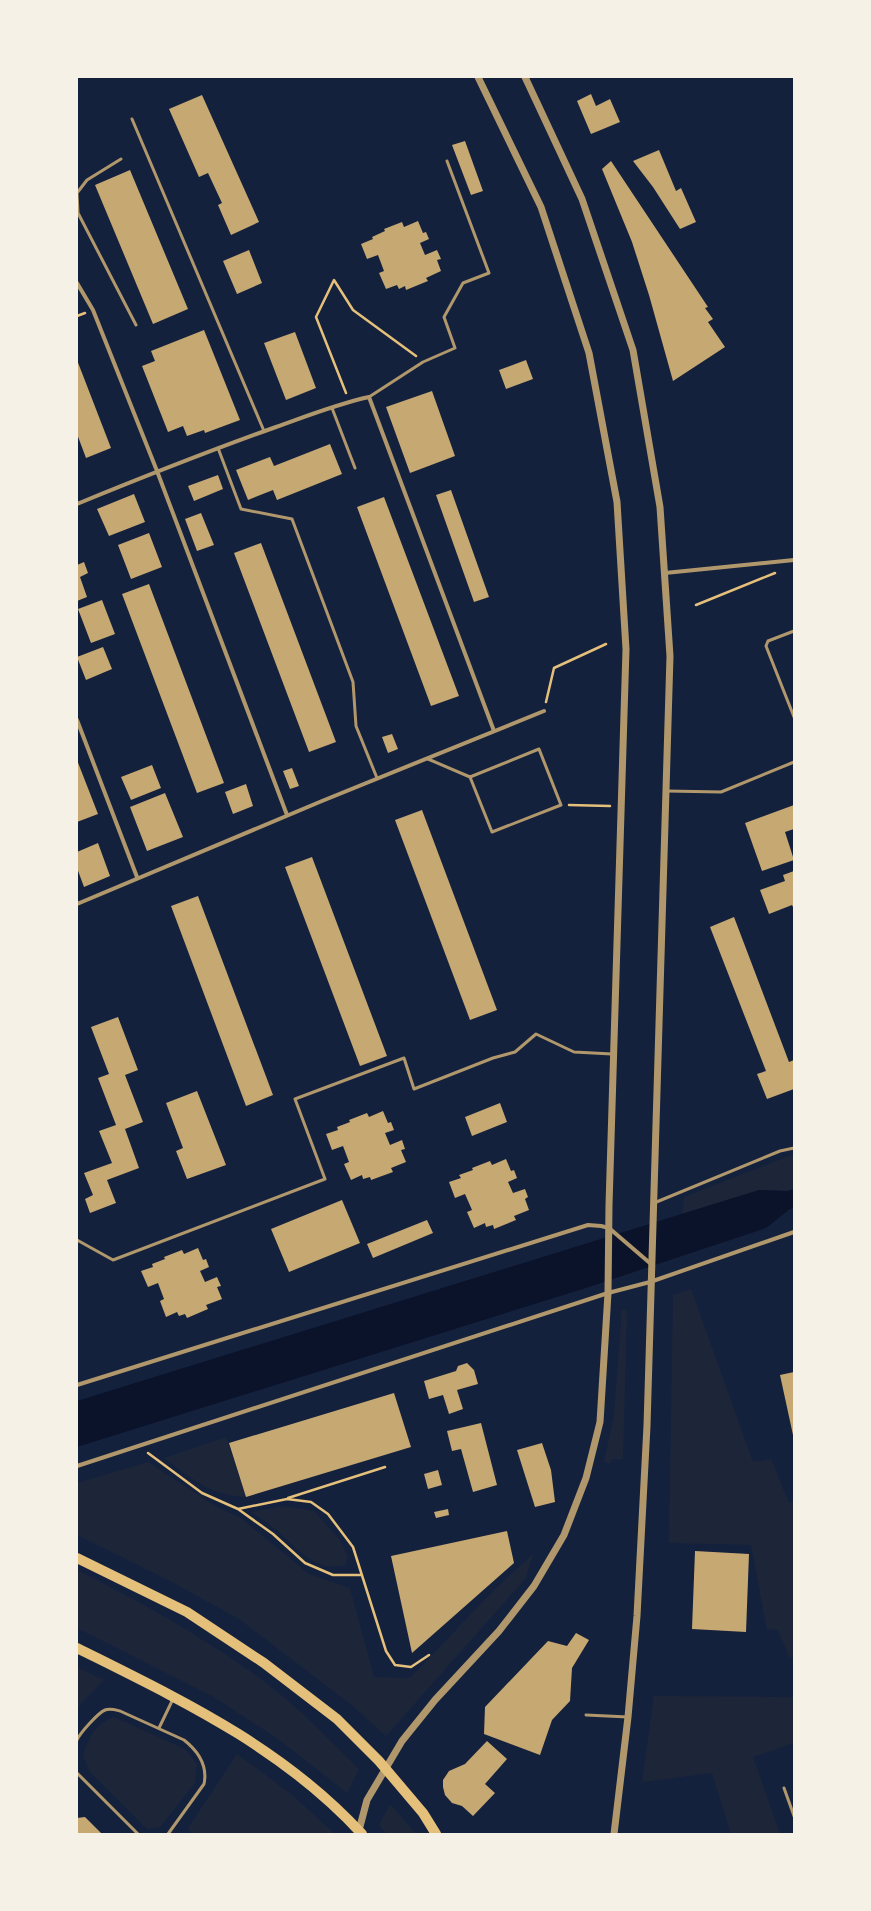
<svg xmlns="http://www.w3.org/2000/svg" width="871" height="1911" font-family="Lato,sans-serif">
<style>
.green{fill:#1d2539}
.water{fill:#0b132b}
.building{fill:#c6a872}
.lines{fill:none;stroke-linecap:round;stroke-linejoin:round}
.path{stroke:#e5c07b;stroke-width:2.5}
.service{stroke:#b1986c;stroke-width:3}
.minor{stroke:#b1986c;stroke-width:4}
.tertiary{stroke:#b1986c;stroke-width:7}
.primary{stroke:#e5c07b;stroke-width:10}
</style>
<rect width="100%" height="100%" fill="#14213d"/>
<path class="green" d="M 794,1154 L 794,1189 L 787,1191 L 759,1190 L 682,1214 L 684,1197 Z
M 691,1289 L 753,1462 L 771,1459 L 789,1503 L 794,1501 L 794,1656 L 790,1658 L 777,1629 L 767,1630 L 751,1545 L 669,1543 L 673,1295 Z
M 622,1310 L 627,1310 L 623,1459 L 612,1459 L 610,1464 L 604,1462 L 614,1414 Z
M 226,1437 L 246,1497 C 210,1496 191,1478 164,1458 Z
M 148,1462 L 215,1506 L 241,1518 L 309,1574 L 350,1588 L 374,1677 L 410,1678 L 495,1589 L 533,1554 L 526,1578 L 386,1736 L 349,1703 L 239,1619 L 170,1581 L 77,1535 L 77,1483 Z
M 284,1506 L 314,1511 L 339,1539 L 348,1557 L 345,1565 C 313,1573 296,1546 274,1528 C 266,1522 258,1517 251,1512 Z
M 77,1570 C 142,1602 206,1639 265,1682 C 299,1708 329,1739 359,1769 L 347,1793 L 278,1739 L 214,1697 L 77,1628 Z
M 77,1667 L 104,1680 L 77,1708 Z
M 654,1696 L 794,1697 L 794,1743 L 753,1757 L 780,1834 L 731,1834 L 712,1773 L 642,1782 Z
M 114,1717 L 185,1749 L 197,1764 L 195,1783 L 160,1827 L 147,1829 L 90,1772 L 83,1757 C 88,1739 95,1723 114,1717 Z
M 237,1754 L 291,1794 L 335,1834 L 191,1834 L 188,1828 Z
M 390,1804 L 416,1834 L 387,1834 L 379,1825 Z"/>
<path class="water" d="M 794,1189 L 794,1208 L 790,1209 L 766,1228 L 586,1288 L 77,1447 L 77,1401 L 759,1190 L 787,1191 Z"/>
<path class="building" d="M 591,94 L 596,106 L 610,99 L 620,122 L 591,134 L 577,101 Z
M 202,95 L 259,222 L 231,235 L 218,205 L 222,203 L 208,173 L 199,177 L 169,109 Z
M 465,141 L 483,191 L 471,195 L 452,145 Z
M 659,150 L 676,191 L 681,188 L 696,222 L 680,229 L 653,187 L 633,161 Z
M 611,161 L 708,307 L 705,308 L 713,319 L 708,322 L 725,347 L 673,381 L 649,295 L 632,242 L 602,169 Z
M 130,170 L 188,309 L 153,324 L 95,185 Z
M 418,221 L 423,233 L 426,232 L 429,239 L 420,243 L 425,255 L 437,250 L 441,259 L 437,260 L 441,271 L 426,278 L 428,281 L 406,290 L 405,286 L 399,289 L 397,285 L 386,289 L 379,273 L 384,271 L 378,255 L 367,259 L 361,244 L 373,239 L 372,237 L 385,231 L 384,229 L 402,222 L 404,227 Z
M 249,250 L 262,283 L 237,294 L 223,261 Z
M 204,330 L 240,420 L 205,433 L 204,430 L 187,436 L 183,426 L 168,432 L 142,366 L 155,361 L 151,351 Z
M 295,332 L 316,388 L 286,400 L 264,343 Z
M 77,360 L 111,448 L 86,458 L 77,434 Z
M 526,360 L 533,379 L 506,389 L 499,370 Z
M 432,391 L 455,456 L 410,473 L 386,407 Z
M 330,444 L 342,474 L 277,500 L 273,490 L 248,500 L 236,470 L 270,457 L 274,466 Z
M 218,475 L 223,489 L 194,501 L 188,486 Z
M 451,490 L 489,597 L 474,602 L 436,495 Z
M 134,494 L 145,522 L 109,536 L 97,509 Z
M 384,497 L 459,696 L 431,706 L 357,507 Z
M 201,513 L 214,545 L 197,551 L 185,519 Z
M 149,533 L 162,567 L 131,579 L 118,545 Z
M 261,543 L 336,742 L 309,752 L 234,553 Z
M 84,562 L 88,573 L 80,577 L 87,597 L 77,601 L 77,565 Z
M 149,584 L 224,783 L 197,793 L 122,594 Z
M 102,600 L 115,634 L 91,643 L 78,609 Z
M 103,647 L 112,669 L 86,680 L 77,657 Z
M 392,734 L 398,749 L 388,753 L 382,737 Z
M 77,760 L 98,814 L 77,822 Z
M 152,765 L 161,788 L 131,800 L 121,777 Z
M 292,768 L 299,786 L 290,789 L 283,771 Z
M 246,784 L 253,806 L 233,814 L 225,792 Z
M 165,793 L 183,837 L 147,851 L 130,807 Z
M 794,805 L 794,829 L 785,832 L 794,860 L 762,871 L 745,823 Z
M 422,810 L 497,1010 L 470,1020 L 395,820 Z
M 98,843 L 110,876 L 84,887 L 77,868 L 77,852 Z
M 312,857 L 387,1056 L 360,1066 L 285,867 Z
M 794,871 L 794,909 L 792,905 L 769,914 L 760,890 L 785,881 L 783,875 Z
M 198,896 L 273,1095 L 246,1106 L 171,906 Z
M 734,917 L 789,1062 L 794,1060 L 794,1089 L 767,1099 L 757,1074 L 766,1071 L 710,927 Z
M 118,1017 L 138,1070 L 125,1075 L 143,1122 L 125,1129 L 139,1168 L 107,1180 L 116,1203 L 90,1213 L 85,1199 L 93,1195 L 84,1173 L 112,1163 L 99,1131 L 116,1125 L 98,1078 L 109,1074 L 91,1027 Z
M 197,1091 L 226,1165 L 187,1179 L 176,1151 L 183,1148 L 166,1103 Z
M 500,1103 L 507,1122 L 472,1136 L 465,1117 Z
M 383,1111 L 388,1123 L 391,1122 L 394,1130 L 385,1133 L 390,1145 L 402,1140 L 405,1149 L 401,1150 L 406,1162 L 391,1168 L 393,1172 L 371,1180 L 370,1177 L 363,1179 L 362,1175 L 351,1180 L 344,1164 L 349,1162 L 343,1146 L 332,1150 L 326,1134 L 338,1130 L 337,1127 L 350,1122 L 349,1120 L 367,1113 L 369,1117 Z
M 506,1159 L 511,1171 L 514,1170 L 517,1178 L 508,1182 L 513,1193 L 525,1189 L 528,1197 L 525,1199 L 529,1210 L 514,1216 L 516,1220 L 494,1229 L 493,1225 L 486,1227 L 485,1223 L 474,1228 L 467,1212 L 472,1210 L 465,1194 L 455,1198 L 449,1182 L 461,1178 L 459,1175 L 473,1170 L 472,1168 L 490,1161 L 492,1165 Z
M 342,1200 L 360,1243 L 289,1272 L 271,1229 Z
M 427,1220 L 433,1233 L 373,1258 L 367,1244 Z
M 198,1248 L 203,1260 L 206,1259 L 209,1267 L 200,1271 L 205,1282 L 217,1277 L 221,1286 L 217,1287 L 222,1299 L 206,1305 L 208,1309 L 187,1318 L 185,1314 L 179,1316 L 177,1312 L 166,1317 L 160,1301 L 164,1299 L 158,1283 L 148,1287 L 141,1271 L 153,1267 L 152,1264 L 165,1259 L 164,1257 L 182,1250 L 184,1254 Z
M 467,1363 L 474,1370 L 478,1384 L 457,1390 L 463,1409 L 449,1414 L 443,1395 L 429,1399 L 424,1381 L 456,1371 L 458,1366 Z
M 794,1372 L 794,1435 L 793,1435 L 780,1375 Z
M 394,1393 L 411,1447 L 246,1497 L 229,1443 Z
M 481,1423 L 497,1485 L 473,1492 L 461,1449 L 452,1451 L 447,1431 Z
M 542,1443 L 551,1470 L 555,1502 L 535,1507 L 517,1450 Z
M 438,1470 L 442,1485 L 428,1489 L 424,1474 Z
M 448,1509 L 449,1515 L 436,1518 L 434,1512 Z
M 507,1531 L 514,1563 L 412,1653 L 391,1556 Z
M 695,1551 L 749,1554 L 746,1632 L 692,1629 Z
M 576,1633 L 589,1640 L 572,1668 L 570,1701 L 552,1720 L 540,1755 L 484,1734 L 485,1707 L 548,1641 L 567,1646 Z
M 487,1741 L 507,1759 L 485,1784 L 495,1793 L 473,1816 L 462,1806 L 452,1803 L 445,1795 L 443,1787 L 443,1780 L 449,1771 L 465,1764 Z
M 85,1817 L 102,1834 L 77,1834 L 77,1818 Z"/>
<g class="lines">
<path class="path" d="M 77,316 L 85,313
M 346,393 L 316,317 L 334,280 L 353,310 L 416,356
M 696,605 L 775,573
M 546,702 L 554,668 L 606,644
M 569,805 L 610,806
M 148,1453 L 202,1493 L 238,1509 L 273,1534 L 305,1563 L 333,1575 L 362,1575
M 288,1498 L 385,1467
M 238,1509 L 287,1499 L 311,1502 L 328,1514 L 353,1547 L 386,1651 L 395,1665 L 411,1667 L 429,1655"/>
<path class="service" d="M 132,119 L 264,431
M 121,159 L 87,180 L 77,193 L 78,213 L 136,325
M 369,397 L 423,362 L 455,348 L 444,317 L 463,283 L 489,273 L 447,161
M 332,408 L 355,468
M 218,448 L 241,509 L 292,519 L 353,682 L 356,726 L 377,778
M 794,631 L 768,641 L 766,646 L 794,717
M 428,759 L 470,777 L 539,749 L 561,805 L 492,832 L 470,777
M 667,791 L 721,792 L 794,762
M 654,1203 L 780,1151 L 794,1148
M 77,1240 L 113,1260 L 325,1179 L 295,1099 L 404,1058 L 414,1089 L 493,1058 L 515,1052 L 536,1034 L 574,1052 L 612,1054
M 586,1715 L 628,1717
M 159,1728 L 173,1699
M 77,1740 C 80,1733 98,1713 105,1710 C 110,1708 116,1710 120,1711 L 184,1740 C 198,1751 208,1765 204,1784 L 168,1834
M 77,1773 L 138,1834
M 784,1788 L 794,1816"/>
<path class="minor" d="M 77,283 L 93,310 L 157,471 L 287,815
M 77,504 C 143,477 209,451 276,427 C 307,416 337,404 369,397 L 494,731
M 665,573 L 794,560
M 77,720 L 137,877
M 77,904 L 322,801 L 544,711
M 77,1385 L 588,1225 L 601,1226 L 609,1228 L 651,1264
M 77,1466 L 608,1293 L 650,1282 L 794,1232"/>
<path class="tertiary" d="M 525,77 L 582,199 L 633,350 L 660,507 L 670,656 L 647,1426 L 637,1616 L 628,1717 L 614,1834
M 358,1834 L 367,1800 L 402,1741 L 435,1700 L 499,1631 L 534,1586 L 564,1535 L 586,1478 L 600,1422 L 608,1293 L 609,1205 L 626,649 L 617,502 L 589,353 L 541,207 L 478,77"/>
<path class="primary" d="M 77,1558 L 187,1612 L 264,1663 L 337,1719 L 379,1761 L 423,1813 L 436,1834
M 77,1648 C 181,1700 282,1747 362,1834"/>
</g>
<rect width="871" height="1911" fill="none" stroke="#f6f1e7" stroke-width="156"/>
</svg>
